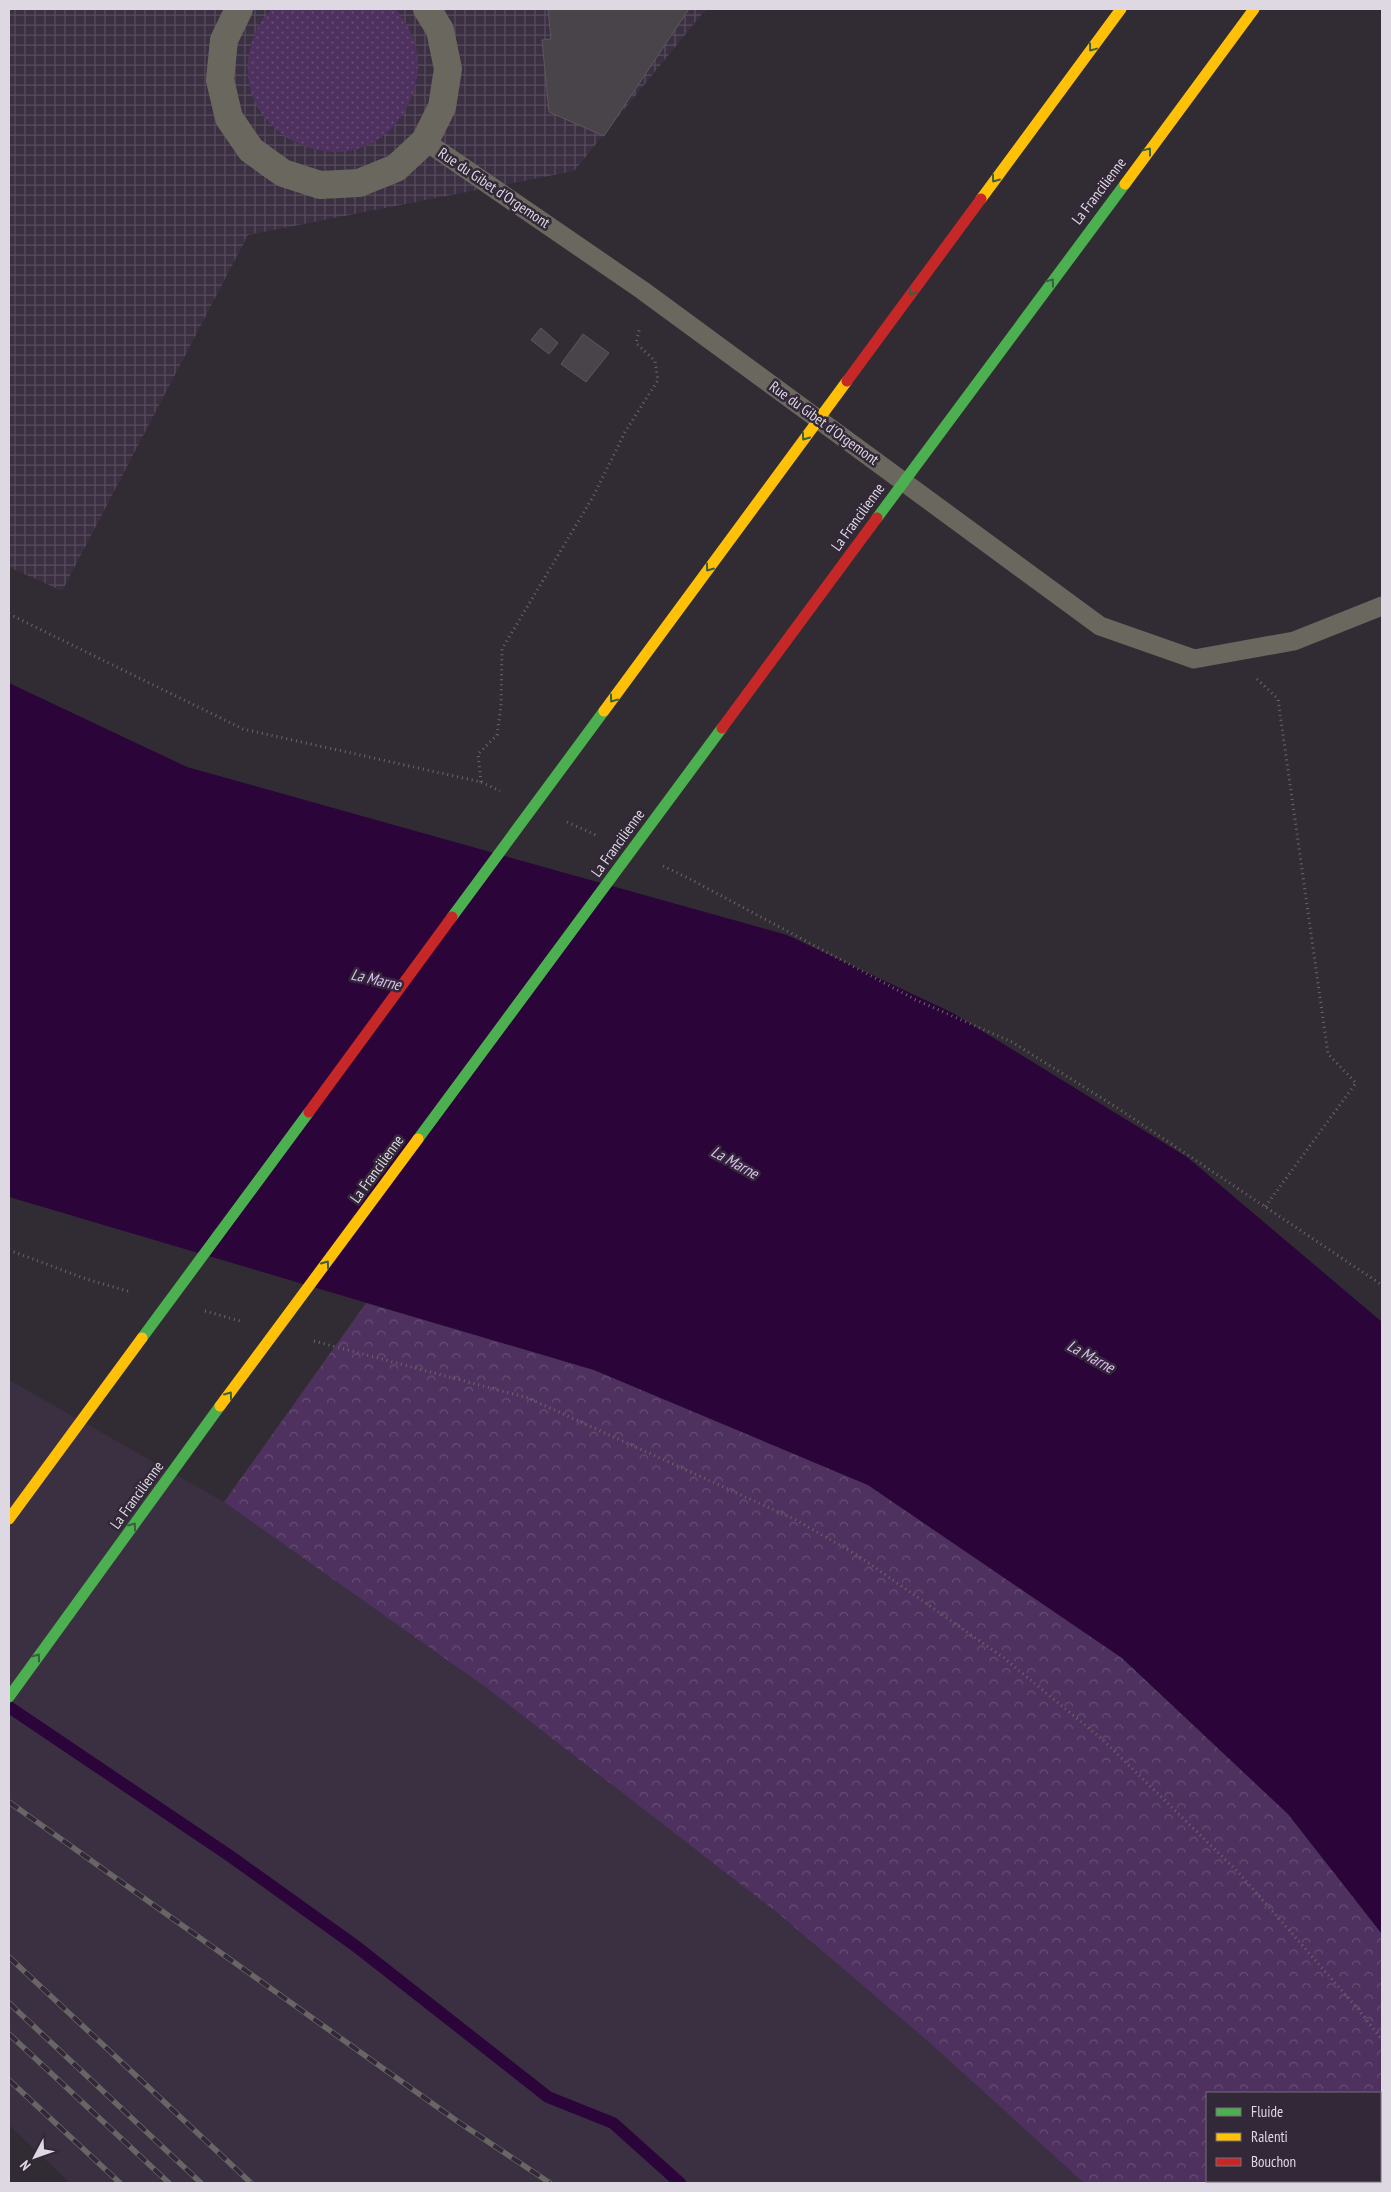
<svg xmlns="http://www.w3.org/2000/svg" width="1391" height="2192" font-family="'PT Sans Narrow',sans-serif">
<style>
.built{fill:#3b2f42}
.industrial{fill:url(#industrial-grid)}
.grass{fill:url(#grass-dots)}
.forest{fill:url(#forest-crowns);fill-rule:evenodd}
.water{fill:#2b043a}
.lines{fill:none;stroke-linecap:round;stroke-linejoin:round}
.stream{stroke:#2b043a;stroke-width:12}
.building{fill:#48444a;stroke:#5c575e}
.path{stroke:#6b6865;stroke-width:3;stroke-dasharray:1 4;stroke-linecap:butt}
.lane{stroke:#6a685e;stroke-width:19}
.street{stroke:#6a685e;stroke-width:28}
.fast{stroke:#4caf50;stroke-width:11}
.slow{stroke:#ffc107;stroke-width:11}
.jam{stroke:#c62828;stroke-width:11}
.rail-casing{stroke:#686664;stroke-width:5.5}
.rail{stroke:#322838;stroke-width:4;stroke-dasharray:11;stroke-linecap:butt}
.oneway{stroke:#3c5e42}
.labels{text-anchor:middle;stroke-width:5;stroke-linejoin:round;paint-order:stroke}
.street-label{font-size:15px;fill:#ded8e2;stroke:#322838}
.water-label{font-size:16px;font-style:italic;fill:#debcf3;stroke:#322838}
</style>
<defs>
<pattern id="industrial-grid" width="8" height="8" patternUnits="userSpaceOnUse" patternTransform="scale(1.25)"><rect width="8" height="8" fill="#3b2f42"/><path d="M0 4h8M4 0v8" fill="none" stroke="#574c5d"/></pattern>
<pattern id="grass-dots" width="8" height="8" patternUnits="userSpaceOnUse" patternTransform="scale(1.25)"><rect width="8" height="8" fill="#4e315e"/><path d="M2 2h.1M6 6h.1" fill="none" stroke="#674e75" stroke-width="1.8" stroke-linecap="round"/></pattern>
<pattern id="forest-crowns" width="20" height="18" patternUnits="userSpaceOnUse" patternTransform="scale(1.25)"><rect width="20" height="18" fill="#4e315e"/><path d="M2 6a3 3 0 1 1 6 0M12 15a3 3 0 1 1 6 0" fill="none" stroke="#674e75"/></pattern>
</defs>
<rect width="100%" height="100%" fill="#312c34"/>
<path class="built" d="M 9,1380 L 224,1502 L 488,1689 L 779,1914 L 931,2044 L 1084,2183 L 70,2183 L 9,2125 Z"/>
<path class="industrial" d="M 9,9 L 706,9 L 574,171 L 248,235 L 62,591 L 9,567 Z"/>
<path class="grass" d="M 271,9 L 396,9 C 400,16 407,23 410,31 C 421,52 420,80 410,101 C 363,204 211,135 256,31 C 259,23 266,16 271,9 Z"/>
<path class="forest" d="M 366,1303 L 594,1370 L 868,1485 L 1122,1658 L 1288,1814 L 1382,1934 L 1382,2183 L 1084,2183 L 931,2044 L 779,1914 L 488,1689 L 224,1502 ZM 1207,2093 L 1380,2093 L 1380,2181 L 1207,2181 Z"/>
<path class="water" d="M 9,683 L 187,767 L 787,935 L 953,1013 L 1187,1157 L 1382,1322 L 1382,1934 L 1288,1814 L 1122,1658 L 868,1485 L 594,1370 L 9,1197 Z"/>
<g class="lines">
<path class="stream" d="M 9,1707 L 230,1856 L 357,1947 L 548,2097 L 613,2123 L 680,2183"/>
</g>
<path class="building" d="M 548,9 L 689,9 L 604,136 L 549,112 L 542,40 L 551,39 Z
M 541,328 L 558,343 L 549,354 L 531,340 Z
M 583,334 L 609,353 L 586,382 L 561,364 Z"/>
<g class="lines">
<path class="path" d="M 9,614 L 243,729 L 481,782 L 500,791
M 1257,679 L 1278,699 L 1328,1054 L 1356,1083 L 1265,1207
M 481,782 L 478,754 L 497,735 L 501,706 L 502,649 L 594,495 L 625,432 L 658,380 L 655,361 L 636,343 L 640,327
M 567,822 L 598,836
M 663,866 L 688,878 L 916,1000 L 1012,1042 L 1119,1109 L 1382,1285
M 9,1250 L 86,1279 L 131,1292
M 205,1311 L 240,1321
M 314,1341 L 528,1398 L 796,1520 L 860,1557 L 1004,1658 L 1103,1740 L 1239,1873 L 1358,2009 L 1382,2040"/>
<path class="lane" d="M 425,141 L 642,290 L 1100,626 L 1194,659 L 1294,641 L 1382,606"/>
<path class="street" d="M 239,9 L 224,40 L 220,80 L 229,118 L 251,150 L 283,173 L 320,185 L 359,183 L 396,168 L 425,141 L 442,107 L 448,69 L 440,30 L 427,9"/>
<path class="fast" d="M 877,518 L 1125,184
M 452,917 L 604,711
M 418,1139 L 722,728
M 142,1338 L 309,1112
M 9,1697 L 220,1406"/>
<path class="slow" d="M 1125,184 L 1254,9
M 981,199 L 1121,9
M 604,711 L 847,381
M 220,1406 L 418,1139
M 9,1519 L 142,1338"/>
<path class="jam" d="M 847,381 L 981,199
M 722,728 L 877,518
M 309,1112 L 452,917"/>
<g class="rail-casing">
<path id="rail" d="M 9,1802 L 457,2121 L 550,2183
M 9,1957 L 251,2183
M 9,2003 L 201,2183
M 9,2034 L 169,2183
M 9,2080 L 120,2183"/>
</g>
<use href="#rail" class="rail"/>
</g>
<defs><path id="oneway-chevron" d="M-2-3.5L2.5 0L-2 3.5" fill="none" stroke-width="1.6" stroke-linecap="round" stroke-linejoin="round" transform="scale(1.25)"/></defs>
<g class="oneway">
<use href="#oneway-chevron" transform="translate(1092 48) rotate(127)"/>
<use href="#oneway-chevron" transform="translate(1148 151) rotate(-53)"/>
<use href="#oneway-chevron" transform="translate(995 179) rotate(126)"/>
<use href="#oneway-chevron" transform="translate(1051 282) rotate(-53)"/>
<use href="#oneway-chevron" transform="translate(912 292) rotate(126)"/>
<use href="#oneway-chevron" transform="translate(805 437) rotate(126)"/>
<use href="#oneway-chevron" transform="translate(709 568) rotate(126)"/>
<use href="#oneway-chevron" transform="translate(613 699) rotate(126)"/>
<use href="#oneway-chevron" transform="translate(326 1264) rotate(-54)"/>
<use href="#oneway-chevron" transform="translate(229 1395) rotate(-54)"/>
<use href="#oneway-chevron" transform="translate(133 1526) rotate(-54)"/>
<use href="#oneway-chevron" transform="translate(37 1657) rotate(-54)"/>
</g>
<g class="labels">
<g class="street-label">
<text transform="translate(494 188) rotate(34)" y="5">Rue du Gibet d'Orgemont</text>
<text transform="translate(1099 191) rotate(-53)" y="5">La Francilienne</text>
<text transform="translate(824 423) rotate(36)" y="5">Rue du Gibet d'Orgemont</text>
<text transform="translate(858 517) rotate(-54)" y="5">La Francilienne</text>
<text transform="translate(618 843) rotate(-54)" y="5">La Francilienne</text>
<text transform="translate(377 1169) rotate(-54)" y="5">La Francilienne</text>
<text transform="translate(137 1495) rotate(-54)" y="5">La Francilienne</text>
</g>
<g class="water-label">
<text transform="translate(376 979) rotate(13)" y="6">La Marne</text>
<text transform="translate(735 1162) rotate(29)" y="6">La Marne</text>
<text transform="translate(1091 1356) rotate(29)" y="6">La Marne</text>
</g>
</g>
<rect width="1391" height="2192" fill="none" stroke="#ded8e2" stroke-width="20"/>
<rect x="1206" y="2092" width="175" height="90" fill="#322838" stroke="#776e7c"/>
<rect x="1216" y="2108" width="25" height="8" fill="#4caf50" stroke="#776e7c"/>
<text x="1251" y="2117" font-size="15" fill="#ded8e2">Fluide</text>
<rect x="1216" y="2133" width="25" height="8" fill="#ffc107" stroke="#776e7c"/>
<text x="1251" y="2142" font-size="15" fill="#ded8e2">Ralenti</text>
<rect x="1216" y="2158" width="25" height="8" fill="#c62828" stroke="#776e7c"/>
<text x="1251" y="2167" font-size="15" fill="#ded8e2">Bouchon</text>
<g transform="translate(35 2157) rotate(229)" stroke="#322838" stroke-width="4" paint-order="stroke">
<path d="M0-4L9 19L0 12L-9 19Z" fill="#ded8e2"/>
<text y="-8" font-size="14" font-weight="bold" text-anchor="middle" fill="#ded8e2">N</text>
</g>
</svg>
